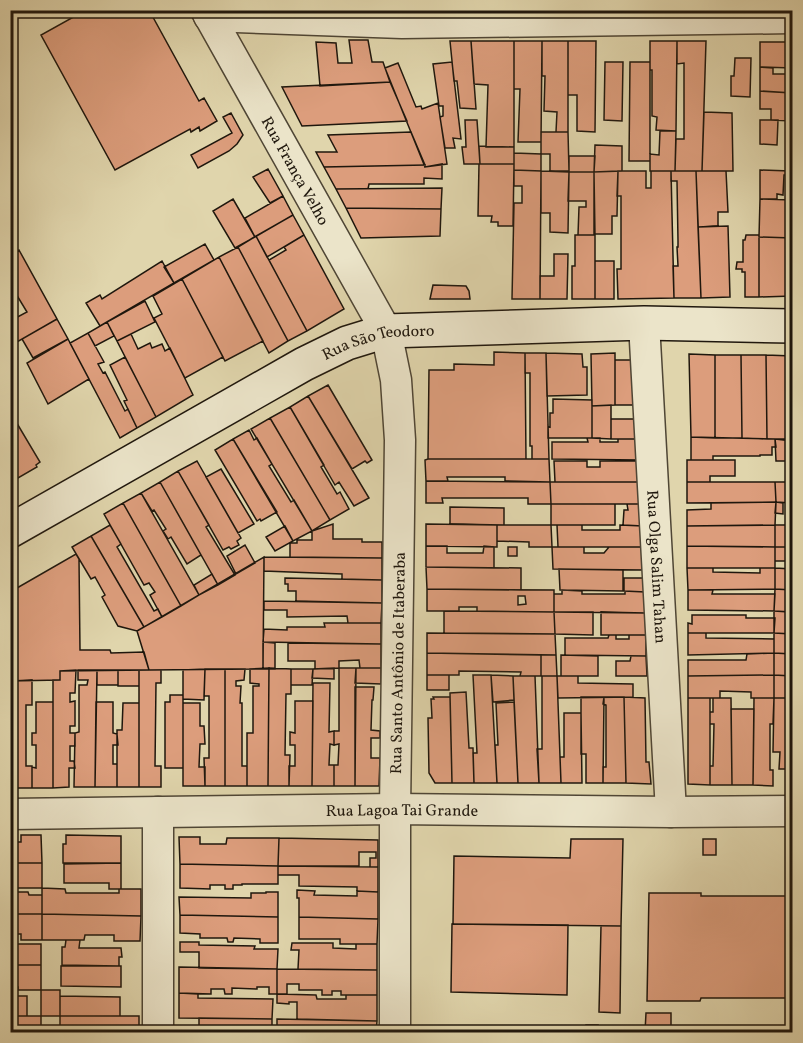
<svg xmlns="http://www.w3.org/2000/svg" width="803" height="1043" font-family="Vollkorn,serif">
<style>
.building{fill:#dc9d7c;stroke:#1f170d;stroke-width:1.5;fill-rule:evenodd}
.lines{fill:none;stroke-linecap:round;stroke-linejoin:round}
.minor-casing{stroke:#4f4635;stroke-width:33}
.secondary-casing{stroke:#1f170d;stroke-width:36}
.minor{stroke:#ebe4c9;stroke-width:30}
.secondary{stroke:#ebe4c9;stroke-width:33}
.labels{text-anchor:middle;stroke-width:5;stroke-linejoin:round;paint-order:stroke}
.street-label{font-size:16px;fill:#1f170d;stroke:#ebe4c9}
</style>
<rect width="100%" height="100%" fill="#e0d5ac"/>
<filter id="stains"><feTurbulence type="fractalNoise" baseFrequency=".00333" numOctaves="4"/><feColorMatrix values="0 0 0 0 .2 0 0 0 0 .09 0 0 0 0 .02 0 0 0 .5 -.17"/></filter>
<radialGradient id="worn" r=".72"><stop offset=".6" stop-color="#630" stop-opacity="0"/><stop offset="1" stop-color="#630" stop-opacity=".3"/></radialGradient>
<path class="building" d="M 86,10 L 149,10 L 199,101 L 204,98 L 217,121 L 200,131 L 199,127 L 191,132 L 190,129 L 115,170 L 41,35 Z
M 349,40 L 368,40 L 372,62 L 383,62 L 390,82 L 320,86 L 316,42 L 336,43 L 338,63 L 352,63 Z
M 450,41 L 471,41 L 476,109 L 460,108 L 457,81 L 454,81 Z
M 471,41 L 514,41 L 514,147 L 486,147 L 488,85 L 474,84 Z
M 514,41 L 542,41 L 541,142 L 518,142 L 520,89 L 514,89 Z
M 542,41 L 568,41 L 568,132 L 556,132 L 557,112 L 544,111 L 545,76 L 542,76 Z
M 568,41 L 596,41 L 595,132 L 577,131 L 577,95 L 568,95 Z
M 650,41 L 677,41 L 676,131 L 656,130 L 657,117 L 652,116 L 652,70 L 650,70 Z
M 677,41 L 706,41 L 702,171 L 675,171 L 676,139 L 684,139 L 684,63 L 677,64 Z
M 760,42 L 792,42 L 792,68 L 760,67 Z
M 735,58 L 751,58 L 750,97 L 731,96 L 731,76 L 734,76 Z
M 452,62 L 461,139 L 453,138 L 455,148 L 445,148 L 440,117 L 443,116 L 443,106 L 439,106 L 433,64 Z
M 605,62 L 623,62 L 622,121 L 604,120 Z
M 630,62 L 650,62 L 650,161 L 629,161 Z
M 398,63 L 416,107 L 421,106 L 422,109 L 438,103 L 447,164 L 425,167 L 385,68 Z
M 760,67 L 773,68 L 773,74 L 792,74 L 792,93 L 760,91 Z
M 390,82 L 407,121 L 302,126 L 282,87 Z
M 760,91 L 792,93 L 792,121 L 771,120 L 771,109 L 760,109 Z
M 704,112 L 732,113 L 733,171 L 702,171 Z
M 231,113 L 243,135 L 237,144 L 229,151 L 198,168 L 191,155 L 232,133 L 223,117 Z
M 465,120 L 477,120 L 480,164 L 464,164 L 462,147 L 466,147 Z
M 760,120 L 778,120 L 777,145 L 760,144 Z
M 788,121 L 792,121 L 792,145 L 788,145 Z
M 660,131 L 676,131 L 675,171 L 650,171 L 650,154 L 659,155 Z
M 411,132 L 425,165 L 324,167 L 316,152 L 337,152 L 328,135 Z
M 541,132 L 568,132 L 569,171 L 550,171 L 550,154 L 541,154 Z
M 595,145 L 622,146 L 622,171 L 594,172 Z
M 788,145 L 792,145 L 792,171 L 788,170 Z
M 479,146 L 514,147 L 514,164 L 480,164 Z
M 514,153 L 541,154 L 541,171 L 514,170 Z
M 569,156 L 595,156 L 594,172 L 569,172 Z
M 442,164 L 442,179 L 424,178 L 424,184 L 369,184 L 368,189 L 336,189 L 324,167 L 425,165 L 425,167 Z
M 479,164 L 514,164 L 513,226 L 498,226 L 498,222 L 491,222 L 492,216 L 478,216 Z
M 268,169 L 283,196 L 270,203 L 253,177 Z
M 514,170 L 541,171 L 540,299 L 512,299 L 514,203 L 522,203 L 522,186 L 514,186 Z
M 760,170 L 790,171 L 790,175 L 784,175 L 783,195 L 777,194 L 777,199 L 760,199 Z
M 541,171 L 569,172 L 568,233 L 550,232 L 550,213 L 541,213 Z
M 618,171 L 617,216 L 612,216 L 612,234 L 594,234 L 594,172 Z
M 618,171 L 646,171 L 646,188 L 651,188 L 651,171 L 671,171 L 674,298 L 618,299 L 617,269 L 621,269 L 621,196 L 617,196 Z
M 671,171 L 696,171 L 701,298 L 674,298 L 673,266 L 678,266 L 677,247 L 678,247 L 678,241 L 677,181 L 671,181 Z
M 696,171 L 726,171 L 728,212 L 718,212 L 718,226 L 698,227 Z
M 790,171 L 792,171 L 792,200 L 789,200 Z
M 569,172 L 594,172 L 595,235 L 578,235 L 579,207 L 586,207 L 586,201 L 568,201 Z
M 442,188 L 441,209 L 346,208 L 336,189 Z
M 283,196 L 293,215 L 255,237 L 245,218 Z
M 233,199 L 255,237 L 235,248 L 213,211 Z
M 760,199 L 792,200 L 792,238 L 759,237 Z
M 346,208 L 441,209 L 440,236 L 361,238 Z
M 293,215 L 304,235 L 267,257 L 256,236 Z
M 728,226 L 730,297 L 701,298 L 698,227 Z
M 304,235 L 344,309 L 307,331 L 269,260 L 286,250 L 284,247 Z
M 575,235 L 595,235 L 595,299 L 572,299 L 572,266 L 575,266 Z
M 746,235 L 759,235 L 759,297 L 745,297 L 745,272 L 742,272 L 742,269 L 736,269 L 737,262 L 743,262 L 743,240 L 745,240 Z
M 256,236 L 307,331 L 288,341 L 238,247 Z
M 759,237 L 792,238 L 792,296 L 759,297 Z
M 205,244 L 214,260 L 174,283 L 164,267 Z
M 238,247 L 288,341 L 269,353 L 219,257 Z
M 19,250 L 57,319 L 10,346 L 10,321 L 27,312 L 10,284 L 10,255 Z
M 554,254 L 568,254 L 567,299 L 540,299 L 540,276 L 554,276 Z
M 219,257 L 263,341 L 225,361 L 182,279 Z
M 162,261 L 174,283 L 100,326 L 86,303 L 100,295 L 102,299 Z
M 595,261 L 614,261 L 614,299 L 595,299 Z
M 182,279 L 223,357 L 185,378 L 154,318 L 162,314 L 153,296 Z
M 433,285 L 466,286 L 469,291 L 470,299 L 430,299 Z
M 145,301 L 155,322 L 117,341 L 107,322 Z
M 57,319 L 68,339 L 33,358 L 22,339 Z
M 107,322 L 114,336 L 95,346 L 88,333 Z
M 88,333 L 104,362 L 98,364 L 103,373 L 105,372 L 125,411 L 128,409 L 137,428 L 120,438 L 70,343 Z
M 131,334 L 138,349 L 150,343 L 152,348 L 162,344 L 165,351 L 170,348 L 193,395 L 156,417 L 117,341 Z
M 68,339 L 89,379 L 48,404 L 27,363 Z
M 494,352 L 525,353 L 526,459 L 428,459 L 429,370 L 454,370 L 454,364 L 494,365 Z
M 525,353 L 546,353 L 549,459 L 532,459 L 532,446 L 530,446 L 530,373 L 525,373 Z
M 546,353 L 582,354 L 583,367 L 587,367 L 587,395 L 547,396 Z
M 615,353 L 615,405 L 592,406 L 591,354 Z
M 689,354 L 715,355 L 715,438 L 691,437 Z
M 715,355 L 741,355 L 742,438 L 715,438 Z
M 741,355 L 766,355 L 767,439 L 742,438 Z
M 766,355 L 792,356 L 792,439 L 767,439 Z
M 125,357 L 156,417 L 137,428 L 124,401 L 127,400 L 110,365 Z
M 615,360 L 633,360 L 634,405 L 615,405 Z
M 328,385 L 372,460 L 367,463 L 365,461 L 352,469 L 308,396 Z
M 308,396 L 369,498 L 354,506 L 339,482 L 335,485 L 290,407 Z
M 553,399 L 592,400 L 592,438 L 548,438 L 548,426 L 550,427 L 550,413 L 553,413 Z
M 611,405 L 611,439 L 592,438 L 592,406 Z
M 290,407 L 324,465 L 321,467 L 337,494 L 340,492 L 349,509 L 330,520 L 270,418 Z
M 12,415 L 40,462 L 36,465 L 37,467 L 18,478 L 10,464 L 10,416 Z
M 270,418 L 330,520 L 312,531 L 251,429 Z
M 611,419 L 638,419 L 639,439 L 611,439 Z
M 249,430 L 254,440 L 257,438 L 272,464 L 269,466 L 291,502 L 294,500 L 312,531 L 293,541 L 233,439 Z
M 691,437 L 775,439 L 776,447 L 772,447 L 772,455 L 760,455 L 760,456 L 713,456 L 713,460 L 691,460 Z
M 587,438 L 600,438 L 600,442 L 618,442 L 618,439 L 639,439 L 640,460 L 552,459 L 552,442 L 588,442 Z
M 233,439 L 277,512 L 261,521 L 260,519 L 257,521 L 215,450 Z
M 775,439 L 792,441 L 792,461 L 776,461 Z
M 428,459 L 549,459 L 550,482 L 505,481 L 505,477 L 447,477 L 448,481 L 426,481 L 425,460 Z
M 687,460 L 735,460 L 735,476 L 710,476 L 710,482 L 687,482 Z
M 197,461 L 241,538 L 237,541 L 239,545 L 231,549 L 229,547 L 223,550 L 178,471 Z
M 554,461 L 587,461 L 587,467 L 600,467 L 600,461 L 640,461 L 641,482 L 555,482 Z
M 221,469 L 254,524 L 238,533 L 206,477 Z
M 178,471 L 209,525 L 206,527 L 235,575 L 218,585 L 160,482 Z
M 426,481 L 550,482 L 551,504 L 528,504 L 528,498 L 442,498 L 443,503 L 426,503 Z
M 160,482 L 201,555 L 187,564 L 171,537 L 168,539 L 163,531 L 166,529 L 154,510 L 152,511 L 141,493 Z
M 550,482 L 641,482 L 642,504 L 551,504 Z
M 687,482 L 775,482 L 776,502 L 687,503 Z
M 775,482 L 789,482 L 789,485 L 792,485 L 792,503 L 776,502 Z
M 141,493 L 199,595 L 181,606 L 123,503 Z
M 776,502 L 775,525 L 687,526 L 687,510 L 711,509 L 711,503 Z
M 776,502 L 783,503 L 783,514 L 775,513 Z
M 123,503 L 181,606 L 162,617 L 150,595 L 155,592 L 149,583 L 144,585 L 104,514 Z
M 551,504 L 615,504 L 615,525 L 551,525 Z
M 627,504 L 642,504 L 643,526 L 623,525 L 624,510 L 628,510 Z
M 788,506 L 792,506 L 792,525 L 788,525 Z
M 450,507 L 504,508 L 504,525 L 450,524 Z
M 333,524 L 333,539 L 362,539 L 362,542 L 382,542 L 382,558 L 290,557 L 290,543 L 297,543 L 297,540 L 312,540 L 312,531 Z
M 426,524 L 497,525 L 497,547 L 426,546 Z
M 110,525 L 121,544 L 117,547 L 154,611 L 158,609 L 162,617 L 144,627 L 91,536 Z
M 497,525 L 551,525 L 552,547 L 529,547 L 529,542 L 497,541 Z
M 557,525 L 582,525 L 582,530 L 620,530 L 620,525 L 643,526 L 643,547 L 558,547 Z
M 775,525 L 792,525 L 792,547 L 775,547 Z
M 775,525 L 775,547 L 687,546 L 687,526 Z
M 285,526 L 293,541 L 275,551 L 266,537 Z
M 91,536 L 144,627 L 137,631 L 118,626 L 102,597 L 105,595 L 95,577 L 91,579 L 72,547 Z
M 245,545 L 255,563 L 236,574 L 227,556 Z
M 426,546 L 447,546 L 447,553 L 483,553 L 484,546 L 494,547 L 494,568 L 426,567 Z
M 687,546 L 775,547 L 775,568 L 687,568 Z
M 508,547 L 517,547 L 517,556 L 508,556 Z
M 552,547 L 584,547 L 584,553 L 604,553 L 609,547 L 643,547 L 644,570 L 553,569 Z
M 775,547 L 792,547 L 792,561 L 775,561 Z
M 76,554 L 79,559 L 80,650 L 110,650 L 111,653 L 144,652 L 149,670 L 60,671 L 60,680 L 10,681 L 10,592 Z
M 264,557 L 382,558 L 382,580 L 342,579 L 342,574 L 264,571 Z
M 264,557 L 263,669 L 149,670 L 137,631 Z
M 426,567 L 521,568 L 521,590 L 427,589 Z
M 687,568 L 713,568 L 713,572 L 760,573 L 760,568 L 775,568 L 775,589 L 688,590 Z
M 775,568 L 792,569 L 792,590 L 775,589 Z
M 559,569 L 623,570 L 623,591 L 560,590 Z
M 212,574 L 218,585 L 199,595 L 194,585 Z
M 285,578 L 382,580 L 382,603 L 296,601 L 296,591 L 288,591 L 288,584 L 285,584 Z
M 624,578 L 644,578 L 645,592 L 624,591 Z
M 427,589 L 554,590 L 554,612 L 477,611 L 477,607 L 459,607 L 459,611 L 427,611 ZM 518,596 L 525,596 L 526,604 L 518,605 Z
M 775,589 L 792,590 L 792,612 L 774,611 Z
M 562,590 L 582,591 L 582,594 L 625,594 L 625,591 L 645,592 L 645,613 L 554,612 L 554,594 L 562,594 Z
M 688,590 L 713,590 L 712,594 L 775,594 L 774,611 L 688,610 Z
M 264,601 L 382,603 L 381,623 L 348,623 L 347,616 L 287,617 L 287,610 L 264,610 Z
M 444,611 L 554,612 L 555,634 L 444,633 Z
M 774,611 L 789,612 L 789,616 L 792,617 L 792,634 L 774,633 Z
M 554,612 L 593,612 L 593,635 L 555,634 Z
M 601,612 L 645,613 L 646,635 L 601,635 Z
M 692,615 L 746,615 L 746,618 L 775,618 L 774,633 L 688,633 L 688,623 L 692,624 Z
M 324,623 L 381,623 L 381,644 L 263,642 L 264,629 L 287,630 L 287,627 L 325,627 Z
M 427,633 L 555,634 L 556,655 L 427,653 Z
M 688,633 L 706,633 L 706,638 L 774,639 L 774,653 L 688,655 Z
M 774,633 L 792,634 L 792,654 L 774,653 Z
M 609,635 L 616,635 L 616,639 L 629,639 L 629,635 L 646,635 L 646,656 L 565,655 L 565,638 L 608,638 Z
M 263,642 L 275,643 L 275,669 L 263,669 Z
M 288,643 L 381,644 L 381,668 L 360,668 L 359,660 L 339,661 L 339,668 L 315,669 L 315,661 L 288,661 Z
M 427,653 L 541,655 L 541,676 L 520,676 L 521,672 L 459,671 L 459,675 L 427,675 Z
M 774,653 L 792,654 L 792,676 L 774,675 Z
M 774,653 L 774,675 L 688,676 L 688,660 L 746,660 L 747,654 Z
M 541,655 L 556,655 L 557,676 L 541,676 Z
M 561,655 L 598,656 L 598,676 L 561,676 Z
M 631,656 L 646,656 L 647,676 L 616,676 L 616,661 L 630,661 Z
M 269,668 L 268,786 L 247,786 L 247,733 L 253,733 L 253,686 L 259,686 L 259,684 L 250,683 L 250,669 Z
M 269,668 L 291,669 L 291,694 L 286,694 L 285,755 L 290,755 L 289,786 L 268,786 Z
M 334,668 L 334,679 L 312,678 L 313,669 Z
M 339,668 L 356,668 L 355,786 L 334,786 L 334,765 L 338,765 L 339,744 L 334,745 L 334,731 L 339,731 Z
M 356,668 L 381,668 L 381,684 L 355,683 Z
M 205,669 L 204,700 L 183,699 L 183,670 Z
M 205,669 L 225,669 L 225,786 L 205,786 L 204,758 L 209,758 L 209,696 L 204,696 Z
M 225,669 L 245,669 L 244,680 L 236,681 L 236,686 L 241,686 L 240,703 L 242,703 L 242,766 L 247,766 L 247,786 L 225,786 Z
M 291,669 L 313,669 L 312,685 L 291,685 Z
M 76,670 L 75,693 L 70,693 L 70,702 L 75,701 L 75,726 L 70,726 L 70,733 L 75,733 L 75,746 L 70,746 L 70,761 L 74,761 L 75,768 L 69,768 L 69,787 L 53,788 L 53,680 L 60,680 L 60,671 Z
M 78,670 L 97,670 L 95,787 L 74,787 L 75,733 L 79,732 L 79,685 L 87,685 L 88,680 L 78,680 Z
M 97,670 L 118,670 L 118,685 L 97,685 Z
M 118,670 L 139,670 L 139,686 L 118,686 Z
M 139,670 L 161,670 L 161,683 L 156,683 L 155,766 L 161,766 L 161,787 L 139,787 Z
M 427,675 L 449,675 L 449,690 L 427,690 Z
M 473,675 L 491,675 L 497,783 L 474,783 L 473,753 L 477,753 Z
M 491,675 L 513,676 L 514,700 L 493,702 Z
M 774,675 L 792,676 L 792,698 L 774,698 Z
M 774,675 L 774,698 L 751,698 L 751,692 L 720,691 L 720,698 L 688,698 L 688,676 Z
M 513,676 L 535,676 L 539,783 L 518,783 Z
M 542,676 L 557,676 L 561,783 L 539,783 L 537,749 L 542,749 Z
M 557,676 L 578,676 L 578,683 L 633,684 L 633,697 L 558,698 Z
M 32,680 L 32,705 L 26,705 L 26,766 L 32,766 L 32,788 L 10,788 L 11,681 Z
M 313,683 L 330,683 L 329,732 L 334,731 L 334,745 L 330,744 L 329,765 L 334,765 L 334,786 L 312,786 Z
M 355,687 L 374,687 L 373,700 L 372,700 L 371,730 L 380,731 L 380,738 L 371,738 L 371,758 L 380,758 L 379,786 L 355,786 Z
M 466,692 L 469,748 L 473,748 L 474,783 L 452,783 L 450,693 Z
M 170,695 L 183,695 L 183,768 L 165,768 L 165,702 L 170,702 Z
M 433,697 L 450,697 L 452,783 L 435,783 L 429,773 L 428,718 L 432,718 L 431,699 L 434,699 Z
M 581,697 L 604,697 L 603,783 L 586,783 L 586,754 L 581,754 Z
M 604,697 L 624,697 L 626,783 L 603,783 L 603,767 L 606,767 L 606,705 L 603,704 Z
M 624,697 L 645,698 L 646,762 L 649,762 L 651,784 L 626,783 Z
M 688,698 L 710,698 L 710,785 L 688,784 Z
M 713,698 L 731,698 L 732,785 L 710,785 L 710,766 L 713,766 L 714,724 L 710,724 L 710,712 L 713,712 Z
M 754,698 L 774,698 L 773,724 L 770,724 L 770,770 L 773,770 L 773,786 L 753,785 Z
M 774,698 L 792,698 L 792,769 L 779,769 L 780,752 L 773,752 Z
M 295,701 L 313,701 L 312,786 L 289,786 L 289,766 L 295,766 L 295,745 L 290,745 L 290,732 L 295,733 Z
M 36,702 L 53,702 L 53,788 L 32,788 L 32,767 L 36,768 L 36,745 L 32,745 L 32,733 L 36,733 Z
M 96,702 L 113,702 L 113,733 L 117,734 L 118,745 L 113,745 L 113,764 L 117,764 L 117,787 L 95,787 Z
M 514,702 L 518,783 L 497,783 L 495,745 L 498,745 L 496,703 Z
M 123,703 L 139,703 L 139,787 L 117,787 L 117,730 L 122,730 Z
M 183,703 L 200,703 L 200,726 L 204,726 L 205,744 L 200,744 L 199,767 L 205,767 L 205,786 L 183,786 Z
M 731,709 L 754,709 L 753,785 L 732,785 Z
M 564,713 L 581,713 L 582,783 L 561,783 L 560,757 L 564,757 Z
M 21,835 L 41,835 L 42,863 L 10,863 L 10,842 L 21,842 Z
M 66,835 L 121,836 L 121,863 L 63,863 L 63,844 L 66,844 Z
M 179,837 L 200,837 L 200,844 L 226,844 L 227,838 L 279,838 L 278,866 L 180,864 Z
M 279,838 L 378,840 L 378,867 L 370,867 L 370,858 L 376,858 L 376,852 L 359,852 L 359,866 L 278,866 Z
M 571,839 L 623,839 L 621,926 L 453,924 L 454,856 L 570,858 Z
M 703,839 L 716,839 L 716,855 L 703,855 Z
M 10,863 L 42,863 L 42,888 L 10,888 Z
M 121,863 L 121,889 L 109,889 L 109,883 L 64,883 L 64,864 Z
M 180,864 L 278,866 L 278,884 L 242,884 L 242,885 L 233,885 L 233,889 L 225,889 L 225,885 L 210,885 L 210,889 L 180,888 Z
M 278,866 L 378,867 L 378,892 L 357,891 L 357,887 L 299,886 L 299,875 L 278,875 Z
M 42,888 L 65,889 L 66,893 L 119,893 L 119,889 L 141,889 L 141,916 L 42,914 Z
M 297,890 L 315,891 L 314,895 L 357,896 L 357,891 L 378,892 L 378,919 L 299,917 L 299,898 L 297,898 Z
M 10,892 L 28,892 L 29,895 L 42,895 L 42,914 L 10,914 Z
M 266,892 L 278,892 L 278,917 L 180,915 L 179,897 L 251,898 L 251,893 L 266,893 Z
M 649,893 L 701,893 L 701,896 L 792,896 L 792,998 L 701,998 L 700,1001 L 647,1001 Z
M 10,914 L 42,914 L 42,940 L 21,940 L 21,934 L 10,934 Z
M 42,914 L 141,916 L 140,941 L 114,941 L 114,935 L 85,935 L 84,940 L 42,940 Z
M 180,915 L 278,917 L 278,943 L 260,943 L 260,939 L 234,938 L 233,942 L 228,942 L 227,938 L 200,938 L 200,934 L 180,933 Z
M 299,917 L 378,919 L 377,944 L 340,944 L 340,939 L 299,939 Z
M 452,924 L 568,925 L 567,995 L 451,992 Z
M 601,926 L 621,926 L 620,1013 L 599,1012 Z
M 66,940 L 80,940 L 79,948 L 121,948 L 122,957 L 119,957 L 119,966 L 62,965 L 62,947 L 65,947 Z
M 180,942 L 199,942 L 199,945 L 255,946 L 254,949 L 278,949 L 277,969 L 199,968 L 199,952 L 180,952 Z
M 292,943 L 333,943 L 333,948 L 356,949 L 356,944 L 377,944 L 377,970 L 298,969 L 299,950 L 291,950 Z
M 10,944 L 41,944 L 41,965 L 10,965 Z
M 10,965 L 41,965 L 41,990 L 18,990 L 18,987 L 10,987 Z
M 61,966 L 121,966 L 121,987 L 61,986 Z
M 179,967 L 277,969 L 277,994 L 269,994 L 269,987 L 257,987 L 257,989 L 232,988 L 232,994 L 225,994 L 224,989 L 211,989 L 211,994 L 179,993 Z
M 277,969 L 377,970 L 377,995 L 341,995 L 341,991 L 332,991 L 332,995 L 322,995 L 322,990 L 299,990 L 299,984 L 287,984 L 287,994 L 277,994 Z
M 41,990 L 60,990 L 60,1016 L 41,1016 Z
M 179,993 L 198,994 L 198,998 L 273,999 L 272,1019 L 179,1018 Z
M 277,994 L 316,995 L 317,999 L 346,999 L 346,995 L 377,995 L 377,1021 L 297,1019 L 297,1002 L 289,1002 L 289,1004 L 277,1003 Z
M 10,996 L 27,996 L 27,1016 L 10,1016 Z
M 60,996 L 120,997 L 120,1016 L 60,1016 Z
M 646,1013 L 671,1013 L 671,1029 L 792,1029 L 792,1032 L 645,1032 Z
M 10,1016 L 41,1016 L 41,1032 L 10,1032 Z
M 60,1016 L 139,1016 L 139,1032 L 60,1032 Z
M 199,1018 L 272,1019 L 272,1032 L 199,1032 Z
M 277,1019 L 377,1021 L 376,1032 L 277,1032 Z
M 586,1025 L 598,1025 L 597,1031 L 615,1032 L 585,1032 Z
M 453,1028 L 567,1030 L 567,1032 L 453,1032 Z"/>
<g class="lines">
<g class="minor-casing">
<g id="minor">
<path id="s1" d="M 206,10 L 386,331 L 396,380 L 400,440 L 395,809 L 395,1032"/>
<path d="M 209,16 L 402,23 L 792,18"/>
<path id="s2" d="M 644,323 L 671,812"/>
<path id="s3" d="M 10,814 L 395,809 L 671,812 L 792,811"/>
<path d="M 158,1032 L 158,812"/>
</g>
</g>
<g class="secondary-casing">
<g id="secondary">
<path id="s4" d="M 10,531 L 304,364 L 347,343 L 386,331 L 644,323 L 792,326"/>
</g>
</g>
<use href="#minor" class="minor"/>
<use href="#secondary" class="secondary"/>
</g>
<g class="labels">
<g class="street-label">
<text dy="6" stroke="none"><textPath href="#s1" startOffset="184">Rua França Velho</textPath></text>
<text dy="6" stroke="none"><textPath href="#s4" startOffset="417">Rua São Teodoro</textPath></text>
<text dy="6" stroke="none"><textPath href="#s2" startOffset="244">Rua Olga Salim Tahan</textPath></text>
<text transform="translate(397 663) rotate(-89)" y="6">Rua Santo Antônio de Itaberaba</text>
<text dy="6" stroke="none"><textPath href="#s3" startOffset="392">Rua Lagoa Tai Grande</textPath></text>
</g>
</g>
<rect width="803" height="1043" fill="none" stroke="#e0d5ac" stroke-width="36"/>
<rect x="12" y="12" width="779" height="1019" fill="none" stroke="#1f170d" stroke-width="3"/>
<rect x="18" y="18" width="767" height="1007" fill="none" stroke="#1f170d" stroke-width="1.5"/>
<rect width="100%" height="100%" filter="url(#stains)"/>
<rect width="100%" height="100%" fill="url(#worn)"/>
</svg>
